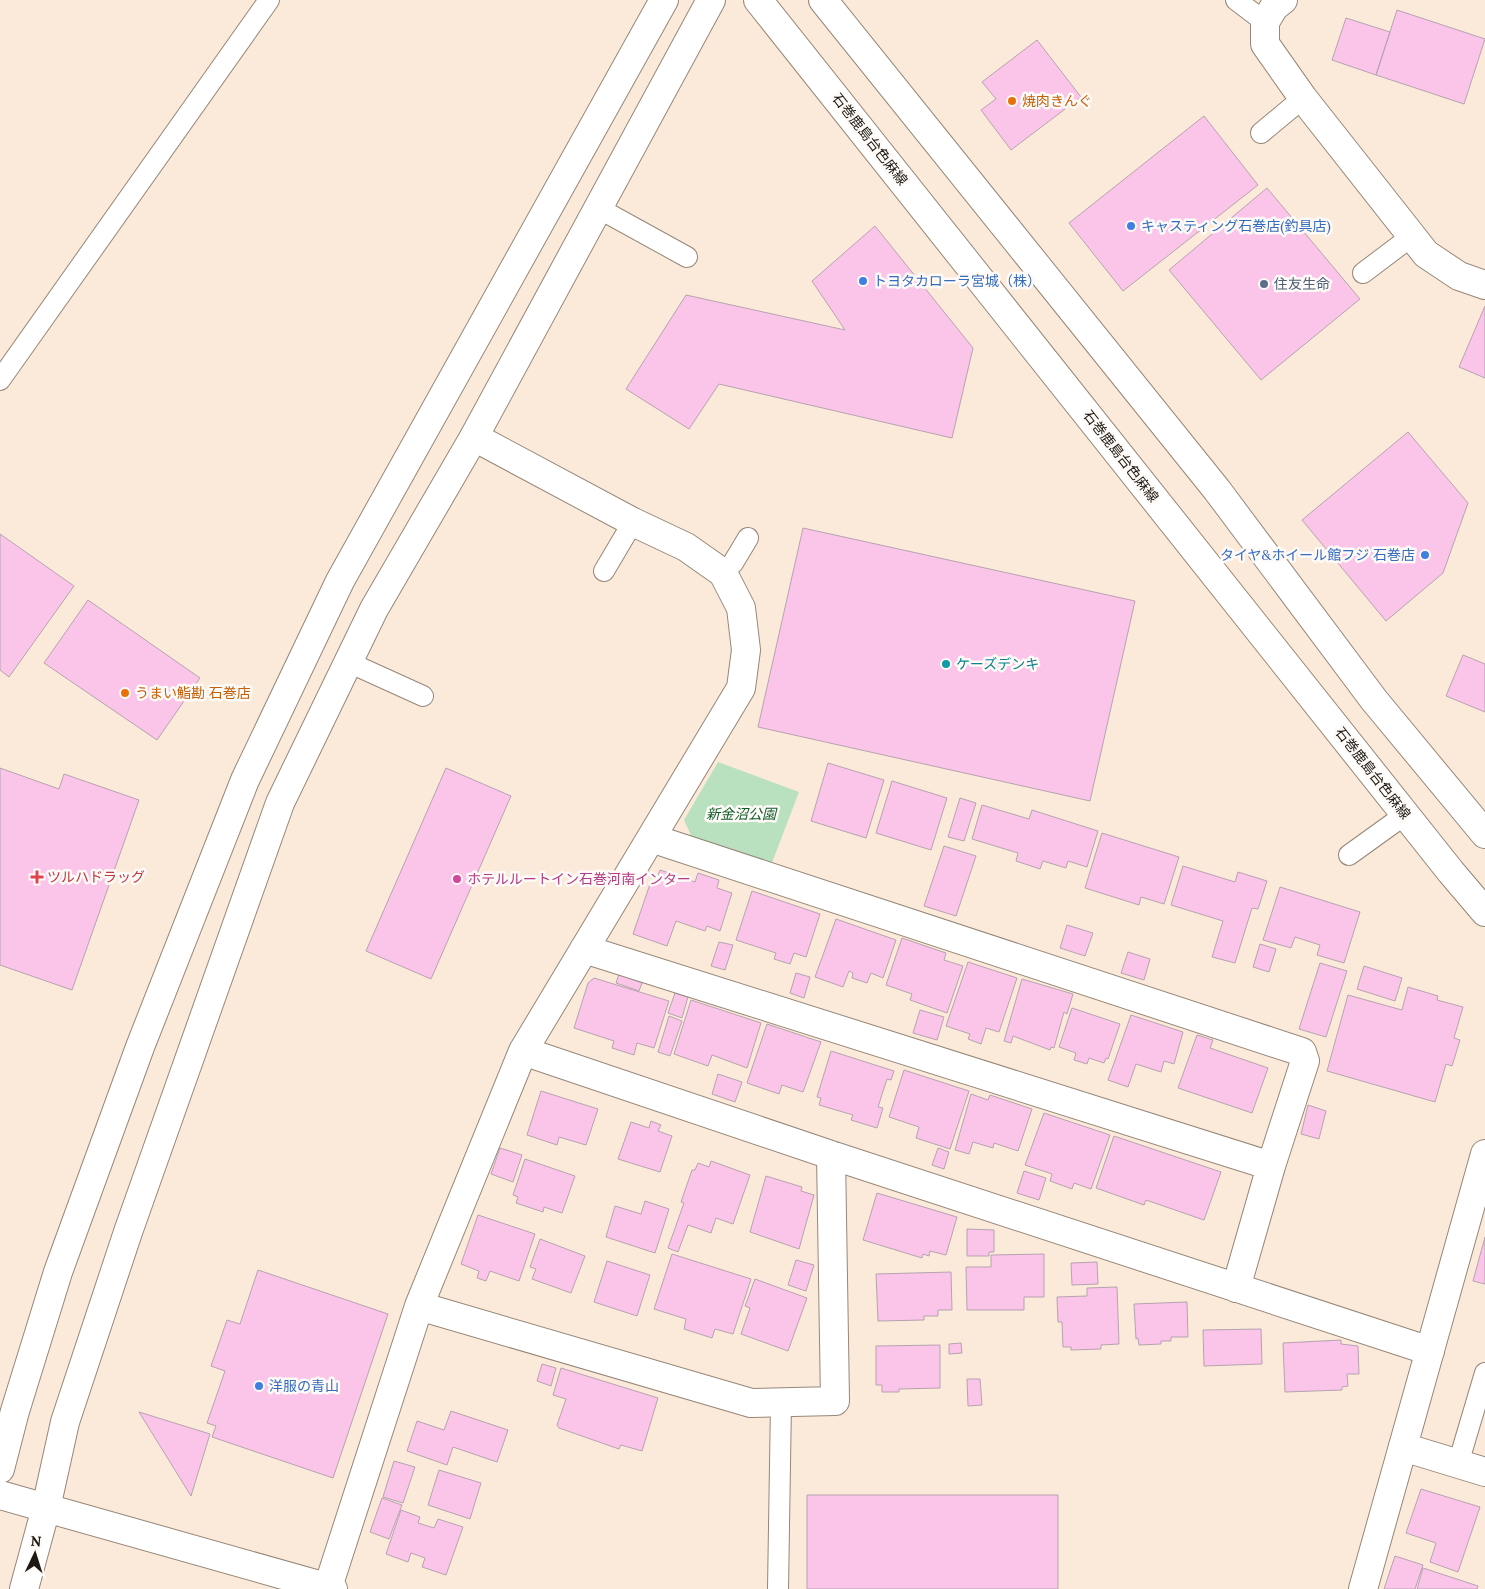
<svg xmlns="http://www.w3.org/2000/svg" width="1485" height="1589" font-family="Lora,'Noto Sans JP',serif">
<style>
.green{fill:#b9e1bf}
.building{fill:#fbc4e9;stroke:#b6a3b0}
.lines{fill:none;stroke-linecap:round;stroke-linejoin:round}
.lane-casing{stroke:#968778;stroke-width:22}
.street-casing{stroke:#968778;stroke-width:30}
.secondary-casing{stroke:#968778;stroke-width:30}
.primary-casing{stroke:#968778;stroke-width:30}
.lane{stroke:#fff;stroke-width:20}
.street{stroke:#fff;stroke-width:28}
.secondary{stroke:#fff;stroke-width:28}
.primary{stroke:#fff;stroke-width:28}
.food-dot{fill:#e8710a;stroke:#fdfaf7;stroke-width:2}
.shop-dot{fill:#3f7fe0;stroke:#fdfaf7;stroke-width:2}
.service-dot{fill:#5c6f8a;stroke:#fdfaf7;stroke-width:2}
.culture-dot{fill:#0f9aa8;stroke:#fdfaf7;stroke-width:2}
.health-dot{fill:#e0444e;stroke:#fdfaf7;stroke-width:2}
.hotel-dot{fill:#d1479c;stroke:#fdfaf7;stroke-width:2}
.labels{text-anchor:middle;stroke-width:5;stroke-linejoin:round;paint-order:stroke}
.food-label{font-size:14px;fill:#c56008;stroke:#fdfaf7;text-anchor:start}
.street-label{font-size:14px;fill:#1d1812;stroke:#fdfaf7}
.shop-label{font-size:14px;fill:#366cbe;stroke:#fdfaf7;text-anchor:start}
.service-label{font-size:14px;fill:#4e5e75;stroke:#fdfaf7;text-anchor:start}
.culture-label{font-size:14px;fill:#0d838f;stroke:#fdfaf7;text-anchor:start}
.park-label{font-size:14px;font-style:italic;fill:#0f5c29;stroke:#fdfaf7}
.health-label{font-size:14px;fill:#be3a42;stroke:#fdfaf7;text-anchor:start}
.hotel-label{font-size:14px;fill:#b23c85;stroke:#fdfaf7;text-anchor:start}
</style>
<rect width="100%" height="100%" fill="#fbeada"/>
<path class="green" d="M 718,762 L 799,792 L 770,868 L 694,842 L 684,820 Z"/>
<path class="building" d="M 1397,10 L 1485,39 L 1464,104 L 1376,75 Z
M 1346,18 L 1390,32 L 1376,75 L 1332,60 Z
M 1037,40 L 1081,97 L 1011,150 L 981,110 L 996,99 L 982,82 Z
M 1204,116 L 1258,185 L 1123,291 L 1069,223 Z
M 1267,188 L 1360,299 L 1261,380 L 1169,270 Z
M 875,226 L 973,348 L 952,438 L 719,384 L 689,429 L 626,389 L 686,295 L 845,330 L 812,281 Z
M 1485,306 L 1485,378 L 1459,367 Z
M 1408,432 L 1468,503 L 1443,573 L 1386,621 L 1302,520 Z
M 803,528 L 1135,601 L 1090,801 L 758,727 Z
M 0,534 L 74,586 L 9,677 L 0,670 Z
M 88,600 L 200,678 L 157,740 L 44,663 Z
M 1463,655 L 1485,664 L 1485,712 L 1446,696 Z
M 828,763 L 884,780 L 866,838 L 811,821 Z
M 0,768 L 59,789 L 64,774 L 139,800 L 72,990 L 0,965 Z
M 446,768 L 511,796 L 431,979 L 366,951 Z
M 892,781 L 947,798 L 931,850 L 876,833 Z
M 960,798 L 976,803 L 964,841 L 948,837 Z
M 982,805 L 1029,819 L 1032,810 L 1098,831 L 1087,867 L 1068,861 L 1066,868 L 1043,861 L 1040,869 L 1016,861 L 1018,853 L 972,839 Z
M 1102,833 L 1179,857 L 1164,904 L 1141,897 L 1139,905 L 1085,888 Z
M 944,846 L 976,856 L 956,916 L 924,906 Z
M 1183,866 L 1235,882 L 1238,872 L 1267,881 L 1258,909 L 1252,908 L 1235,963 L 1212,957 L 1223,921 L 1171,905 Z
M 660,870 L 695,882 L 698,873 L 719,880 L 717,888 L 732,893 L 720,931 L 707,926 L 705,931 L 676,921 L 667,946 L 633,934 L 650,884 L 654,886 Z
M 1280,887 L 1360,912 L 1344,963 L 1317,955 L 1320,945 L 1295,937 L 1291,948 L 1263,940 Z
M 752,891 L 820,914 L 806,957 L 794,953 L 790,964 L 774,959 L 776,953 L 736,940 Z
M 836,919 L 896,940 L 883,978 L 871,973 L 867,983 L 852,978 L 853,973 L 849,971 L 843,987 L 815,977 Z
M 1067,925 L 1093,933 L 1085,956 L 1060,948 Z
M 902,938 L 946,953 L 944,960 L 963,966 L 947,1013 L 910,1000 L 912,994 L 886,985 Z
M 719,942 L 733,945 L 725,970 L 711,966 Z
M 1260,944 L 1276,949 L 1269,972 L 1253,967 Z
M 1128,952 L 1150,959 L 1144,980 L 1121,973 Z
M 968,962 L 1017,978 L 999,1032 L 986,1028 L 981,1044 L 968,1039 L 970,1034 L 946,1026 Z
M 1320,963 L 1347,971 L 1326,1037 L 1299,1029 Z
M 1364,966 L 1402,978 L 1395,1001 L 1357,989 Z
M 796,973 L 810,977 L 804,998 L 790,993 Z
M 619,974 L 642,983 L 639,991 L 616,983 Z
M 594,978 L 669,1001 L 654,1048 L 637,1043 L 634,1055 L 612,1048 L 614,1041 L 574,1028 L 588,983 Z
M 1022,979 L 1073,994 L 1067,1014 L 1064,1012 L 1054,1048 L 1051,1047 L 1050,1050 L 1013,1036 L 1011,1043 L 1004,1041 Z
M 1408,987 L 1438,996 L 1437,1000 L 1463,1007 L 1454,1038 L 1460,1040 L 1452,1066 L 1446,1064 L 1435,1102 L 1327,1071 L 1348,995 L 1402,1010 Z
M 675,993 L 688,997 L 682,1018 L 668,1013 Z
M 691,1000 L 761,1023 L 747,1068 L 712,1055 L 708,1066 L 674,1054 Z
M 1072,1008 L 1120,1024 L 1108,1059 L 1106,1058 L 1104,1063 L 1089,1058 L 1087,1064 L 1074,1060 L 1076,1053 L 1059,1047 Z
M 920,1010 L 944,1017 L 937,1040 L 913,1033 Z
M 1131,1015 L 1183,1032 L 1174,1064 L 1164,1061 L 1161,1072 L 1136,1064 L 1128,1087 L 1108,1080 Z
M 669,1016 L 682,1021 L 670,1056 L 658,1052 Z
M 767,1024 L 821,1042 L 803,1092 L 782,1085 L 779,1094 L 747,1083 Z
M 1197,1035 L 1213,1040 L 1210,1048 L 1268,1068 L 1252,1113 L 1178,1088 Z
M 831,1051 L 894,1071 L 891,1080 L 887,1079 L 878,1107 L 883,1108 L 877,1128 L 851,1120 L 853,1115 L 819,1105 L 821,1098 L 817,1097 Z
M 904,1070 L 969,1091 L 950,1149 L 916,1138 L 919,1127 L 889,1117 Z
M 718,1074 L 742,1082 L 735,1102 L 712,1094 Z
M 541,1091 L 598,1109 L 586,1145 L 559,1137 L 557,1145 L 527,1135 Z
M 971,1094 L 988,1100 L 990,1095 L 1032,1109 L 1018,1151 L 994,1143 L 993,1148 L 973,1142 L 969,1154 L 955,1150 Z
M 1308,1105 L 1326,1111 L 1319,1139 L 1301,1134 Z
M 1044,1113 L 1110,1135 L 1091,1189 L 1074,1183 L 1072,1189 L 1050,1181 L 1052,1174 L 1025,1165 Z
M 651,1121 L 661,1125 L 658,1131 L 672,1136 L 660,1172 L 618,1159 L 631,1122 L 649,1128 Z
M 1114,1136 L 1221,1172 L 1204,1220 L 1146,1200 L 1144,1205 L 1096,1188 Z
M 500,1148 L 522,1155 L 513,1182 L 491,1174 Z
M 938,1148 L 949,1152 L 944,1169 L 932,1165 Z
M 525,1159 L 575,1176 L 562,1213 L 544,1207 L 543,1212 L 516,1203 L 518,1197 L 513,1195 Z
M 711,1161 L 750,1175 L 733,1224 L 716,1218 L 711,1233 L 688,1225 L 678,1252 L 668,1248 L 684,1203 L 681,1202 L 692,1170 L 695,1170 L 698,1163 L 709,1167 Z
M 1024,1171 L 1046,1178 L 1039,1200 L 1017,1193 Z
M 766,1176 L 802,1187 L 801,1191 L 814,1195 L 799,1249 L 750,1232 Z
M 877,1193 L 957,1217 L 946,1255 L 930,1251 L 929,1256 L 923,1254 L 922,1258 L 863,1240 Z
M 645,1201 L 669,1209 L 655,1253 L 606,1237 L 615,1206 L 641,1214 Z
M 478,1215 L 535,1234 L 519,1281 L 490,1271 L 486,1281 L 477,1278 L 479,1271 L 461,1264 Z
M 967,1229 L 994,1230 L 994,1252 L 989,1252 L 989,1256 L 967,1256 Z
M 1485,1237 L 1485,1284 L 1473,1281 Z
M 540,1239 L 585,1256 L 571,1293 L 532,1279 L 536,1269 L 530,1267 Z
M 672,1254 L 751,1279 L 733,1334 L 715,1329 L 712,1338 L 684,1329 L 686,1319 L 654,1309 Z
M 1044,1254 L 1044,1297 L 1024,1297 L 1024,1310 L 967,1310 L 966,1267 L 991,1267 L 991,1255 Z
M 796,1260 L 814,1265 L 806,1291 L 788,1285 Z
M 607,1261 L 650,1275 L 637,1316 L 594,1302 Z
M 1097,1262 L 1098,1284 L 1072,1285 L 1071,1263 Z
M 258,1270 L 388,1314 L 333,1478 L 212,1437 L 216,1426 L 207,1423 L 225,1371 L 211,1366 L 227,1320 L 240,1324 Z
M 951,1272 L 952,1310 L 938,1310 L 938,1316 L 924,1316 L 924,1320 L 878,1321 L 876,1274 Z
M 755,1279 L 807,1298 L 788,1351 L 741,1334 L 750,1308 L 745,1306 Z
M 1117,1287 L 1119,1344 L 1101,1345 L 1101,1349 L 1071,1350 L 1071,1347 L 1063,1347 L 1062,1322 L 1058,1322 L 1057,1297 L 1087,1296 L 1087,1288 Z
M 1187,1302 L 1188,1337 L 1171,1337 L 1171,1341 L 1161,1341 L 1161,1344 L 1139,1345 L 1138,1338 L 1136,1339 L 1134,1304 Z
M 1261,1329 L 1262,1364 L 1204,1366 L 1203,1330 Z
M 1341,1340 L 1341,1344 L 1358,1346 L 1359,1374 L 1347,1374 L 1348,1386 L 1342,1387 L 1342,1390 L 1285,1392 L 1283,1343 Z
M 961,1343 L 962,1353 L 949,1354 L 949,1344 Z
M 940,1345 L 940,1388 L 899,1389 L 899,1392 L 882,1392 L 882,1385 L 876,1385 L 876,1346 Z
M 542,1364 L 556,1368 L 551,1386 L 537,1381 Z
M 561,1368 L 658,1398 L 642,1451 L 621,1445 L 619,1449 L 559,1428 L 557,1425 L 566,1399 L 553,1395 Z
M 967,1379 L 980,1379 L 982,1405 L 968,1406 Z
M 451,1411 L 508,1430 L 497,1462 L 453,1447 L 447,1465 L 407,1451 L 417,1421 L 444,1430 Z
M 139,1412 L 210,1434 L 191,1496 Z
M 394,1461 L 415,1467 L 403,1503 L 383,1497 Z
M 439,1470 L 481,1483 L 470,1519 L 428,1505 Z
M 1421,1489 L 1480,1507 L 1458,1572 L 1430,1562 L 1436,1543 L 1406,1533 Z
M 807,1495 L 1058,1495 L 1058,1589 L 807,1589 Z
M 382,1498 L 402,1505 L 389,1539 L 370,1532 Z
M 401,1510 L 420,1517 L 418,1523 L 434,1528 L 438,1519 L 463,1527 L 446,1575 L 422,1567 L 425,1558 L 411,1553 L 408,1562 L 386,1554 Z
M 1395,1556 L 1423,1565 L 1415,1589 L 1384,1589 Z
M 1423,1568 L 1478,1586 L 1477,1589 L 1417,1589 Z"/>
<g class="lines">
<g class="lane-casing">
<path id="lane" d="M 1236,0 L 1265,22
M 1261,133 L 1303,98
M 598,208 L 687,257
M 1363,273 L 1412,236
M 0,380 L 269,0
M 604,571 L 633,522
M 723,573 L 733,563 L 748,538
M 348,662 L 423,696
M 1349,855 L 1406,814
M 1458,1464 L 1485,1373
M 778,1589 L 781,1403"/>
</g>
<g class="street-casing">
<path id="street" d="M 1283,0 L 1274,7 L 1265,22 L 1265,44 L 1303,98 L 1426,254 L 1459,276 L 1485,285
M 584,949 L 1271,1166 L 1305,1061 L 1302,1052 L 651,838
M 523,1051 L 831,1155 L 1430,1351
M 1236,1288 L 1271,1166
M 419,1306 L 751,1403 L 835,1401 L 831,1155
M 1403,1447 L 1485,1472
M 328,1587 L 419,1306 L 523,1051 L 741,688 L 746,650 L 741,608 L 723,573 L 686,547 L 633,522 L 474,437"/>
</g>
<g class="secondary-casing">
<path id="secondary" d="M 0,1469 L 15,1411 L 58,1272 L 140,1047 L 245,780 L 340,581 L 664,0
M 0,1495 L 333,1589
M 24,1589 L 46,1508 L 65,1422 L 128,1232 L 280,803 L 374,609 L 474,437 L 711,0
M 1363,1589 L 1485,1154"/>
</g>
<g class="primary-casing">
<path id="primary" d="M 758,0 L 1451,872 L 1485,912
M 823,0 L 1217,490 L 1374,700 L 1485,834"/>
</g>
<use href="#lane" class="lane"/>
<use href="#street" class="street"/>
<use href="#secondary" class="secondary"/>
<use href="#primary" class="primary"/>
</g>
<g class="food-dot">
<circle cx="1012" cy="101" r="5"/>
<circle cx="125" cy="693" r="5"/>
</g>
<g class="shop-dot">
<circle cx="1131" cy="226" r="5"/>
<circle cx="863" cy="281" r="5"/>
<circle cx="1425" cy="555" r="5"/>
<circle cx="259" cy="1386" r="5"/>
</g>
<circle class="service-dot" cx="1264" cy="284" r="5"/>
<circle class="culture-dot" cx="946" cy="664" r="5"/>
<path class="health-dot" d="M34.5 869.5h5v5h5v5h-5v5h-5v-5h-5v-5h5z"/>
<circle class="hotel-dot" cx="457" cy="879" r="5"/>
<g class="labels">
<g class="food-label">
<text x="1022" y="106">焼肉きんぐ</text>
<text x="135" y="698">うまい鮨勘 石巻店</text>
</g>
<g class="street-label">
<text transform="translate(870 139) rotate(52)" y="5">石巻鹿島台色麻線</text>
<text transform="translate(1121 456) rotate(52)" y="5">石巻鹿島台色麻線</text>
<text transform="translate(1373 773) rotate(52)" y="5">石巻鹿島台色麻線</text>
</g>
<g class="shop-label">
<text x="1141" y="231">キャスティング石巻店(釣具店)</text>
<text x="873" y="286">トヨタカローラ宮城（株）</text>
<text x="1415" y="560" text-anchor="end">タイヤ&amp;ホイール館フジ 石巻店</text>
<text x="269" y="1391">洋服の青山</text>
</g>
<g class="service-label">
<text x="1274" y="289">住友生命</text>
</g>
<g class="culture-label">
<text x="956" y="669">ケーズデンキ</text>
</g>
<g class="park-label">
<text x="741" y="819">新金沼公園</text>
</g>
<g class="health-label">
<text x="47" y="882">ツルハドラッグ</text>
</g>
<g class="hotel-label">
<text x="467" y="884">ホテルルートイン石巻河南インター</text>
</g>
</g>
<g transform="translate(35 1554) rotate(4)" stroke="#fdfaf7" stroke-width="4" paint-order="stroke">
<path d="M0-4L9 19L0 12L-9 19Z" fill="#1d1812"/>
<text y="-8" font-size="14" font-weight="bold" text-anchor="middle" fill="#1d1812">N</text>
</g>
</svg>
